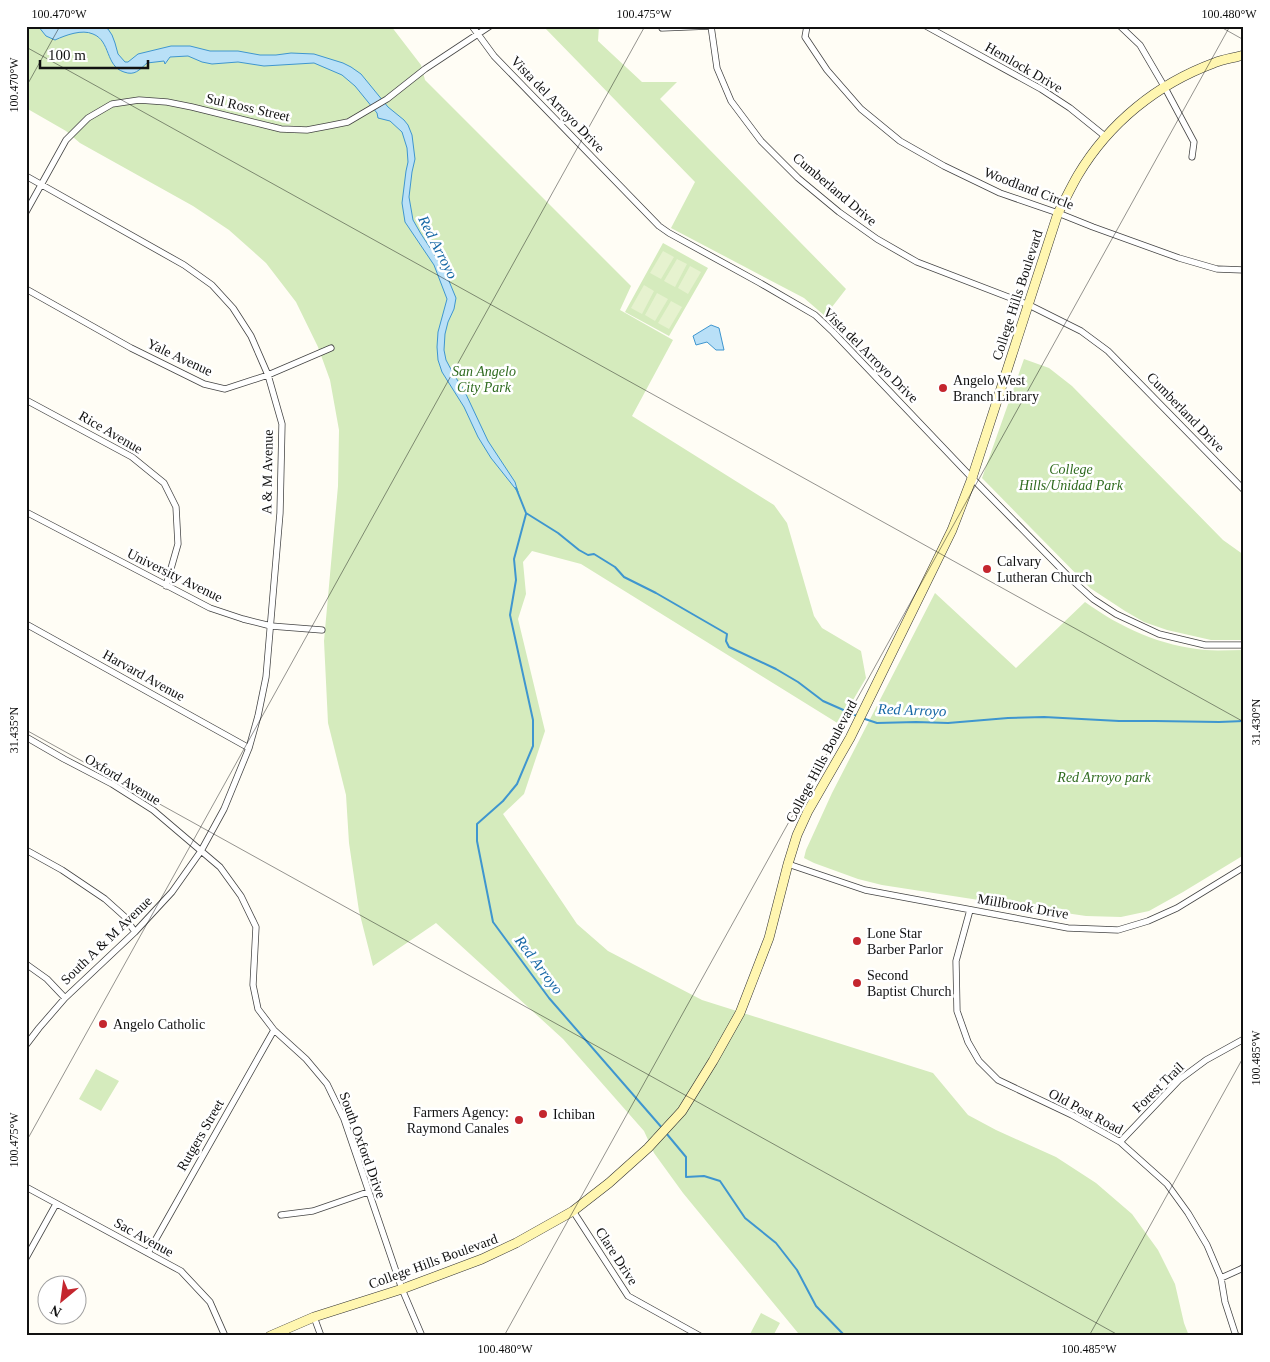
<svg xmlns="http://www.w3.org/2000/svg" width="1270" height="1362" font-family="'Times New Roman',serif">
<style>
.green{fill:#d5ebbd}
.pitch{fill:#e6f2cf}
.water{fill:#b9e0f7;stroke:#3f96cf}
.lines{fill:none;stroke-linecap:round;stroke-linejoin:round}
.stream{stroke:#3f96cf;stroke-width:2}
.street-casing{stroke:#444;stroke-width:7}
.secondary-casing{stroke:#333;stroke-width:10}
.street{stroke:#fff;stroke-width:5.5}
.secondary{stroke:#fff6b0;stroke-width:9}
.ticks{fill:none;stroke:#111;stroke-width:1;stroke-opacity:0.45}
.poi-dot{fill:#c4262e;stroke:#fff;stroke-width:2}
.labels{text-anchor:middle;stroke-width:5;stroke-linejoin:round;paint-order:stroke}
.street-label{font-size:14px;fill:#111;stroke:#fff}
.park-label{font-size:14px;font-style:italic;fill:#2f6b1f;stroke:#fff}
.poi-label{font-size:14px;fill:#111;stroke:#fff;text-anchor:start}
.water-label{font-size:15px;font-style:italic;fill:#1768a6;stroke:#fff}
.neatline{fill:none;stroke:#111;stroke-width:2}
.ticks-label{font-size:12px;text-anchor:middle;fill:#111}
</style>
<rect width="100%" height="100%" fill="#fffdf5"/>
<path class="green" d="M 26,26 L 391,26 L 421,65 L 425,80 L 631,286 L 620,310 L 673,340 L 632,416 L 774,505 L 787,523 L 814,616 L 822,628 L 861,651 L 866,678 L 839,724 L 581,564 L 532,551 L 523,562 L 526,594 L 518,619 L 545,731 L 524,794 L 503,814 L 577,924 L 608,951 L 702,1000 L 933,1073 L 968,1115 L 996,1130 L 1056,1157 L 1096,1183 L 1132,1214 L 1158,1250 L 1175,1284 L 1184,1323 L 1189,1336 L 797,1336 L 798,1333 L 683,1193 L 654,1153 L 644,1131 L 563,1039 L 436,923 L 373,966 L 359,911 L 349,843 L 346,795 L 328,723 L 324,641 L 338,486 L 339,430 L 330,380 L 318,347 L 296,302 L 266,263 L 229,230 L 193,206 L 80,143 L 66,131 L 26,108 Z
M 543,26 L 599,26 L 598,41 L 642,82 L 677,82 L 660,99 L 846,289 L 825,316 L 804,298 L 671,228 L 695,182 Z
M 663,243 L 708,268 L 669,336 L 625,312 Z
M 1024,359 L 1049,368 L 1072,386 L 1223,540 L 1244,555 L 1244,640 L 1211,640 L 1167,630 L 1144,622 L 1125,611 L 1090,588 L 982,478 Z
M 935,593 L 1016,668 L 1085,602 C 1121,628 1161,646 1205,650 C 1218,651 1231,650 1244,650 L 1244,855 L 1183,892 L 1149,911 L 1121,917 L 1086,916 L 1011,905 L 882,885 L 858,879 L 814,863 L 804,858 L 806,850 L 832,793 Z
M 96,1069 L 119,1081 L 101,1111 L 79,1099 Z
M 761,1313 L 780,1323 L 773,1336 L 749,1336 Z"/>
<path class="pitch" d="M 663,251 L 674,257 L 661,279 L 650,273 Z
M 677,259 L 687,264 L 675,287 L 664,281 Z
M 690,266 L 701,272 L 688,294 L 678,288 Z
M 644,285 L 654,291 L 642,314 L 631,308 Z
M 657,293 L 668,299 L 655,321 L 645,315 Z
M 671,301 L 682,307 L 669,329 L 658,323 Z"/>
<path class="water" d="M 38,26 L 49,26 L 51,28 L 67,26 L 102,26 L 108,29 L 112,35 L 115,43 L 118,54 L 125,62 L 128,62 L 138,54 L 171,46 L 190,46 L 210,51 L 238,51 L 260,55 L 276,55 L 291,53 L 314,54 L 343,63 L 351,67 L 361,74 L 388,107 L 404,120 L 408,125 L 412,135 L 415,159 L 412,172 L 409,197 L 413,220 L 421,234 L 444,269 L 456,298 L 454,309 L 448,322 L 445,334 L 444,350 L 446,360 L 454,375 L 464,390 L 488,441 L 515,482 L 518,492 L 491,458 L 478,437 L 464,407 L 442,372 L 438,360 L 437,347 L 438,332 L 447,299 L 434,265 L 405,222 L 402,203 L 406,171 L 408,162 L 407,148 L 402,132 L 390,121 L 378,118 L 377,113 L 355,86 L 342,75 L 314,63 L 264,66 L 238,62 L 212,64 L 202,62 L 188,56 L 170,57 L 165,64 L 164,61 L 147,63 C 139,70 135,76 124,72 C 105,66 111,41 93,34 C 82,29 66,35 55,40 L 46,36 Z
M 711,325 L 719,328 L 724,350 L 716,350 L 707,342 L 696,345 L 693,336 Z"/>
<g class="lines">
<path class="stream" d="M 516,488 L 526,513 L 558,533 L 579,550 L 588,555 L 594,554 L 615,567 L 624,577 L 656,593 L 727,634 L 726,641 L 729,647 L 776,669 L 798,682 L 823,701 L 857,716
M 526,514 L 514,559 L 516,580 L 510,615 L 533,720 L 533,746 L 517,784 L 503,801 L 477,824 L 477,841 L 493,922 L 549,998 L 663,1129
M 862,718 L 877,723 L 916,722 L 948,723 L 1008,718 L 1044,717 L 1119,721 L 1155,721 L 1219,722 L 1244,721
M 666,1133 L 686,1157 L 686,1177 L 704,1176 L 720,1181 L 745,1218 L 776,1243 L 797,1270 L 816,1306 L 845,1336"/>
<g class="street-casing">
<path id="street" d="M 472,26 L 494,56 L 659,226 L 669,233 L 760,283 L 815,315 L 833,332 L 972,478 L 1073,581 L 1093,599 L 1116,614 L 1159,634 L 1205,645 L 1244,645
M 711,26 L 717,68 L 731,101 L 761,141 L 798,178 L 839,212 L 877,239 L 917,262 L 1029,305 L 1081,331 L 1108,351 L 1244,490
M 807,26 L 805,37 L 827,70 L 861,109 L 900,141 L 944,166 L 1000,193 L 1058,213 L 1093,227 L 1179,258 L 1217,269 L 1244,270
M 926,26 L 1041,89 L 1070,108 L 1106,137
M 1120,26 L 1140,45 L 1164,86 L 1194,142 L 1192,157
M 662,28 L 711,26
M 26,176 L 184,265 L 212,285 L 233,308 L 251,336 L 268,375 L 282,424 L 280,513 L 266,677 L 258,716 L 249,748 L 224,809 L 201,851 L 172,892 L 135,932 L 65,998 L 39,1028 L 26,1045
M 26,212 L 66,140 L 88,118 L 112,104 L 139,100 L 167,102 L 192,107 L 281,129 L 307,130 L 328,126 L 348,122 L 387,99 L 425,69 L 490,26
M 26,289 L 131,348 L 204,384 L 225,389 L 268,375 L 331,348
M 26,400 L 132,457 L 164,483 L 176,507 L 178,544 L 166,586
M 26,512 L 210,608 L 243,619 L 271,626 L 322,630
M 26,624 L 249,748
M 26,737 L 64,759 L 112,784 L 153,810 L 220,867 L 241,896 L 256,927 L 253,985 L 258,1009 L 274,1030 L 306,1059 L 327,1084 L 344,1119 L 402,1289 L 422,1336
M 26,850 L 62,870 L 105,899 L 124,916 L 135,932
M 788,864 L 865,890 L 1068,928 L 1118,930 L 1148,921 L 1177,908 L 1244,867
M 970,910 L 956,961 L 957,1011 L 968,1042 L 979,1061 L 998,1080 L 1072,1115 L 1120,1142 L 1167,1184 L 1188,1213 L 1207,1245 L 1221,1278 L 1225,1302 L 1236,1336
M 26,964 L 47,979 L 65,998
M 1120,1142 L 1179,1080 L 1206,1060 L 1244,1039
M 26,1187 L 181,1271 L 210,1302 L 225,1336
M 573,1211 L 628,1296 L 700,1336
M 281,1215 L 313,1211 L 368,1192
M 148,1253 L 274,1030
M 26,1258 L 56,1204
M 1221,1278 L 1241,1269 L 1244,1267
M 314,1317 L 321,1336"/>
</g>
<g class="secondary-casing">
<path id="secondary" d="M 270,1336 L 314,1317 L 402,1289 L 482,1259 L 516,1243 L 573,1211 L 609,1183 L 648,1148 L 682,1111 L 713,1061 L 740,1013 L 769,938 L 788,864 L 797,835 L 808,811 L 850,738 L 952,530 L 972,478 L 1058,213 C 1065,200 1071,187 1078,175 C 1109,123 1157,84 1214,63 C 1223,59 1234,58 1244,55"/>
</g>
<use href="#street" class="street"/>
<use href="#secondary" class="secondary"/>
</g>
<path class="ticks" d="M 1219,26 L 1244,40M 26,47 L 1244,722M 26,87 L 60,26M 26,730 L 1120,1336M 26,1142 L 645,26M 504,1336 L 1230,26M 1089,1336 L 1244,1056"/>
<g class="poi-dot">
<circle cx="943" cy="388" r="5"/>
<circle cx="987" cy="569" r="5"/>
<circle cx="857" cy="941" r="5"/>
<circle cx="857" cy="983" r="5"/>
<circle cx="103" cy="1024" r="5"/>
<circle cx="543" cy="1114" r="5"/>
<circle cx="519" cy="1120" r="5"/>
</g>
<g class="labels">
<g class="street-label">
<text transform="translate(1024 67) rotate(30)" y="5">Hemlock Drive</text>
<text transform="translate(558 104) rotate(46)" y="5">Vista del Arroyo Drive</text>
<text transform="translate(248 107) rotate(13)" y="5">Sul Ross Street</text>
<text transform="translate(1029 188) rotate(21)" y="5">Woodland Circle</text>
<text transform="translate(835 189) rotate(40)" y="5">Cumberland Drive</text>
<text transform="translate(1017 295) rotate(-72)" y="5">College Hills Boulevard</text>
<text transform="translate(871 355) rotate(45)" y="5">Vista del Arroyo Drive</text>
<text transform="translate(180 357) rotate(25)" y="5">Yale Avenue</text>
<text transform="translate(1186 412) rotate(46)" y="5">Cumberland Drive</text>
<text transform="translate(111 432) rotate(30)" y="5">Rice Avenue</text>
<text transform="translate(267 472) rotate(-89)" y="5">A &amp; M Avenue</text>
<text transform="translate(175 575) rotate(26)" y="5">University Avenue</text>
<text transform="translate(144 675) rotate(29)" y="5">Harvard Avenue</text>
<text transform="translate(821 761) rotate(-62)" y="5">College Hills Boulevard</text>
<text transform="translate(123 779) rotate(31)" y="5">Oxford Avenue</text>
<text transform="translate(1023 906) rotate(10)" y="5">Millbrook Drive</text>
<text transform="translate(106 940) rotate(-44)" y="5">South A &amp; M Avenue</text>
<text transform="translate(1158 1087) rotate(-44)" y="5">Forest Trail</text>
<text transform="translate(1086 1111) rotate(28)" y="5">Old Post Road</text>
<text transform="translate(200 1135) rotate(-60)" y="5">Rutgers Street</text>
<text transform="translate(363 1145) rotate(70)" y="5">South Oxford Drive</text>
<text transform="translate(144 1237) rotate(29)" y="5">Sac Avenue</text>
<text transform="translate(617 1256) rotate(57)" y="5">Clare Drive</text>
<text transform="translate(433 1261) rotate(-20)" y="5">College Hills Boulevard</text>
</g>
<g class="park-label">
<text x="484" y="376">San Angelo<tspan x="484" dy="16">City Park</tspan></text>
<text x="1071" y="474">College<tspan x="1071" dy="16">Hills/Unidad Park</tspan></text>
<text x="1104" y="782">Red Arroyo park</text>
</g>
<g class="poi-label">
<text x="953" y="385">Angelo West<tspan x="953" dy="16">Branch Library</tspan></text>
<text x="997" y="566">Calvary<tspan x="997" dy="16">Lutheran Church</tspan></text>
<text x="867" y="938">Lone Star<tspan x="867" dy="16">Barber Parlor</tspan></text>
<text x="867" y="980">Second<tspan x="867" dy="16">Baptist Church</tspan></text>
<text x="113" y="1029">Angelo Catholic</text>
<text x="509" y="1117" text-anchor="end">Farmers Agency:<tspan x="509" dy="16">Raymond Canales</tspan></text>
<text x="553" y="1119">Ichiban</text>
</g>
<g class="water-label">
<text transform="translate(438 247) rotate(63)" y="5">Red Arroyo</text>
<text transform="translate(912 710) rotate(2)" y="5">Red Arroyo</text>
<text transform="translate(539 965) rotate(53)" y="5">Red Arroyo</text>
</g>
</g>
<rect width="1270" height="1362" fill="none" stroke="#ffffff" stroke-width="55"/>
<g transform="translate(62 1300) rotate(209)"><circle r="24" fill="#ffffff" stroke="#a0a0a0"/>
<path d="M0-4L9 19L0 12L-9 19Z" fill="#c4262e"/>
<text y="-8" font-size="14" font-weight="bold" text-anchor="middle" fill="#111111">N</text>
</g>
<path d="M40 60v8h108v-8" fill="none" stroke="#111111" stroke-width="2.5"/>
<text x="48" y="60" font-size="15" fill="#111111" stroke="#ffffff" stroke-width="4" paint-order="stroke">100 m</text>
<rect x="28" y="28" width="1214" height="1306" class="neatline"/>
<g class="ticks-label">
<text x="59" y="18">100.470°W</text>
<text x="644" y="18">100.475°W</text>
<text x="1229" y="18">100.480°W</text>
<text transform="translate(14 85) rotate(-90)" y="4">100.470°W</text>
<text transform="translate(1256 722) rotate(-90)" y="4">31.430°N</text>
<text transform="translate(14 730) rotate(-90)" y="4">31.435°N</text>
<text transform="translate(1256 1058) rotate(-90)" y="4">100.485°W</text>
<text transform="translate(14 1140) rotate(-90)" y="4">100.475°W</text>
<text x="505" y="1353">100.480°W</text>
<text x="1089" y="1353">100.485°W</text>
</g>
</svg>
